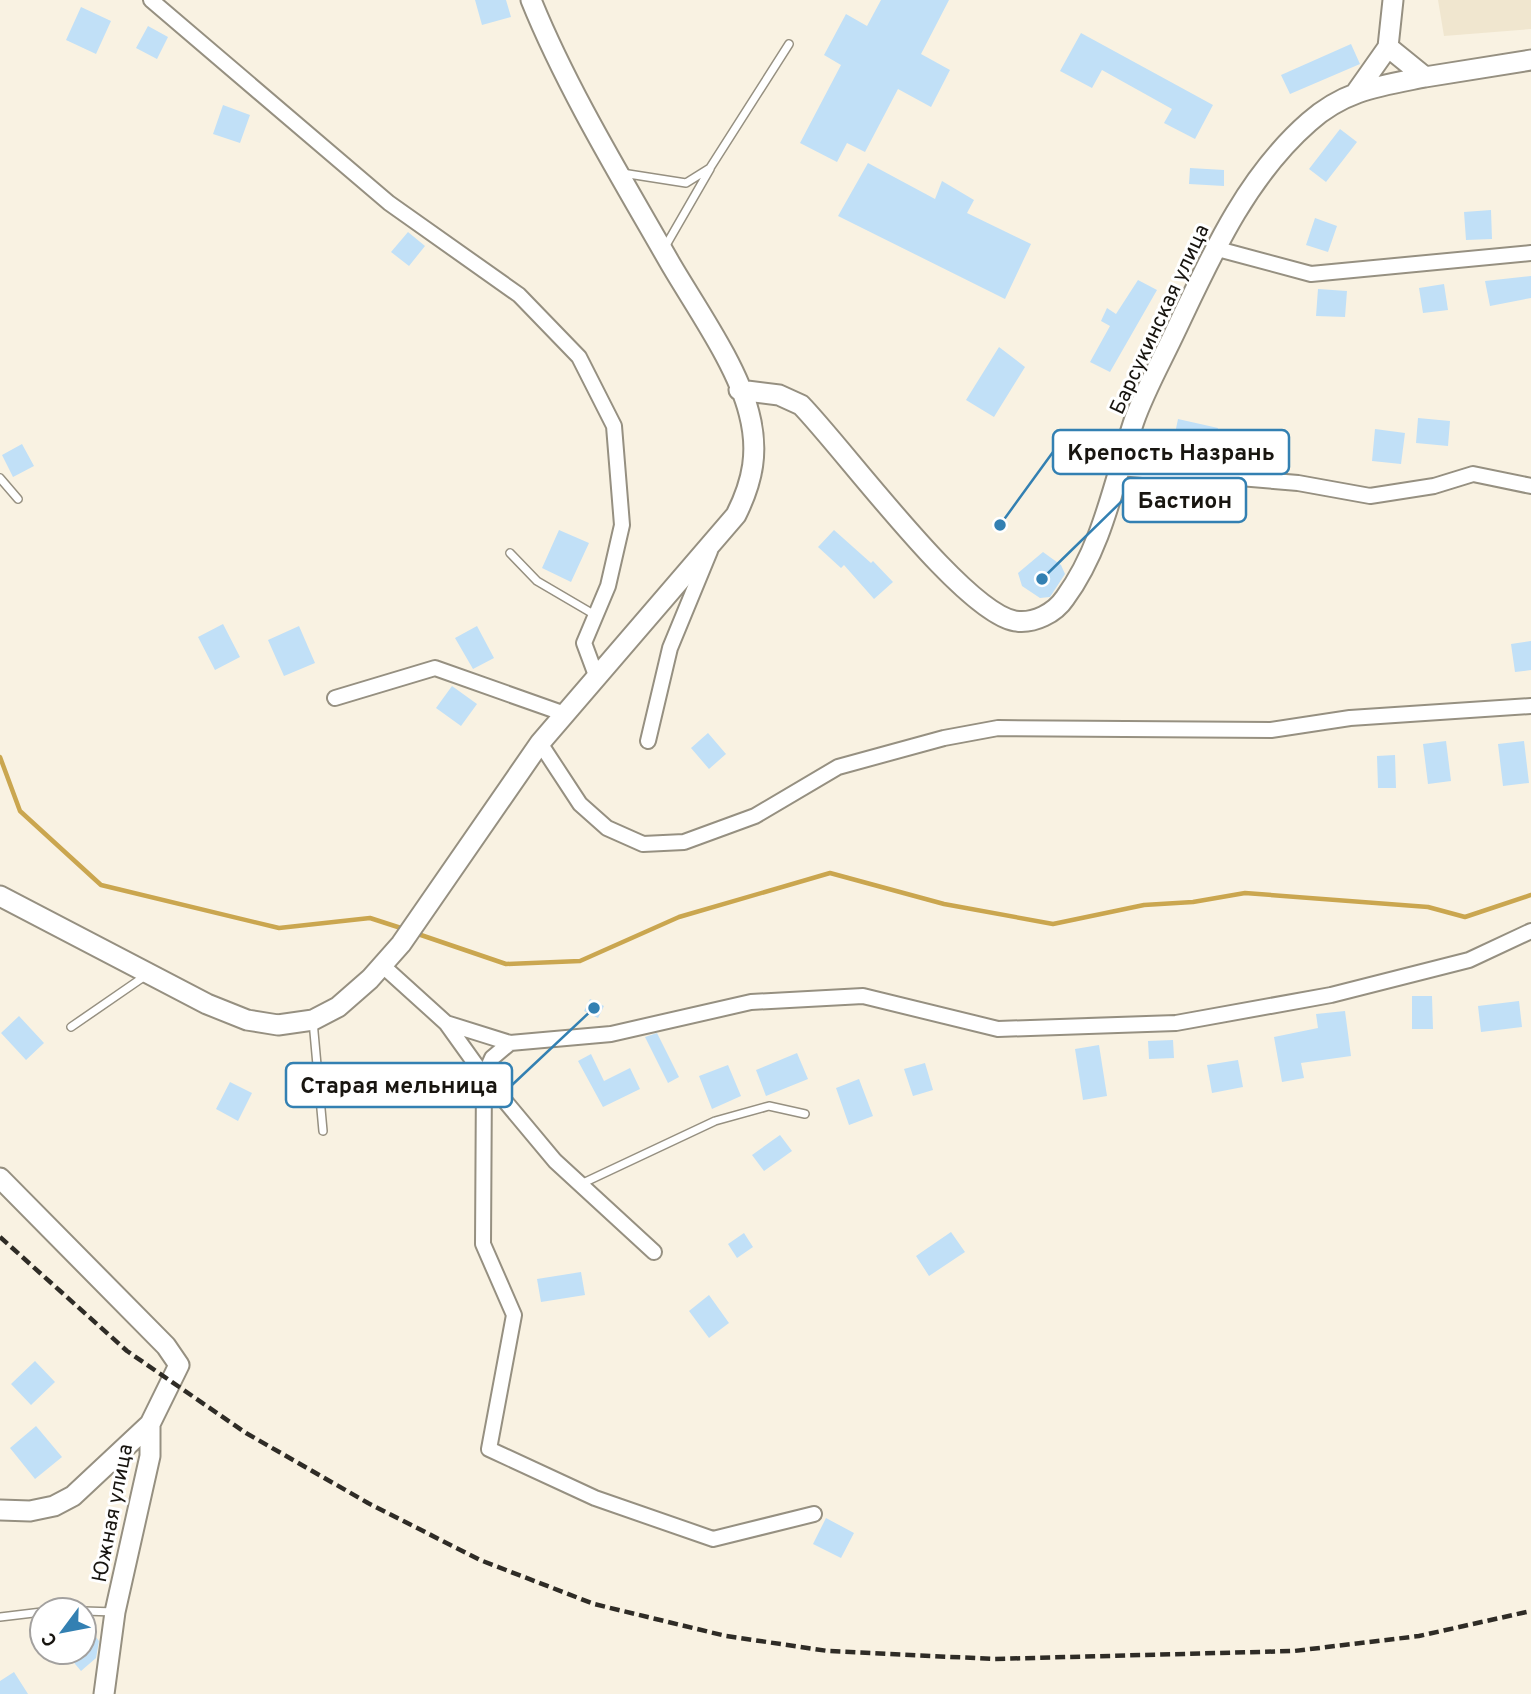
<svg xmlns="http://www.w3.org/2000/svg" width="1531" height="1694" font-family="Overpass,sans-serif">
<style>
.built{fill:#f0e6cf}
.lines{fill:none;stroke-linecap:round;stroke-linejoin:round}
.stream{stroke:#caa64f;stroke-width:4.5}
.building{fill:#c1e0f7}
.lane-casing{stroke:#969081;stroke-width:10}
.street-casing{stroke:#969081;stroke-width:18}
.secondary-casing{stroke:#969081;stroke-width:23}
.lane{stroke:#fff;stroke-width:7}
.street{stroke:#fff;stroke-width:14}
.secondary{stroke:#fff;stroke-width:19}
.rail{stroke:#2f2c26;stroke-width:4.5;stroke-dasharray:10 5;stroke-linecap:butt}
.labels{text-anchor:middle;stroke-width:6;stroke-linejoin:round;paint-order:stroke}
.street-label{font-size:21px;fill:#181510;stroke:#fff}
.leader{fill:none;stroke:#3380b2;stroke-width:2.5}
.callout-dot{fill:#3380b2;stroke:#fff;stroke-width:2.5}
.callout{fill:#fff;stroke:#3380b2;stroke-width:2.5}
.callout-label{font-size:23px;text-anchor:middle;font-weight:bold;fill:#181510}
</style>
<rect width="100%" height="100%" fill="#f9f2e2"/>
<path class="built" d="M 1438,0 L 1531,0 L 1531,29 L 1444,36 Z"/>
<g class="lines">
<path class="stream" d="M 0,757 L 20,811 L 101,885 L 279,928 L 370,918 L 404,929
M 415,933 L 506,964 L 580,961 L 679,917 L 830,873 L 944,904 L 1053,924 L 1144,905 L 1193,902 L 1245,893 L 1428,907 L 1465,917 L 1531,895"/>
</g>
<path class="building" d="M 475,0 L 506,0 L 511,17 L 482,25 Z
M 881,0 L 949,0 L 921,54 L 950,70 L 931,107 L 898,89 L 865,152 L 847,143 L 837,162 L 800,143 L 841,65 L 824,55 L 846,14 L 867,26 Z
M 81,7 L 111,21 L 96,54 L 66,40 Z
M 148,26 L 168,37 L 157,59 L 136,48 Z
M 1081,33 L 1213,105 L 1195,139 L 1164,123 L 1172,109 L 1102,70 L 1092,88 L 1060,71 Z
M 1351,44 L 1360,64 L 1290,94 L 1281,75 Z
M 223,105 L 250,115 L 240,143 L 213,134 Z
M 1340,129 L 1357,142 L 1326,182 L 1309,169 Z
M 868,163 L 935,199 L 942,181 L 974,200 L 967,213 L 1031,244 L 1005,299 L 838,216 Z
M 1190,168 L 1224,170 L 1224,186 L 1189,184 Z
M 1491,210 L 1492,239 L 1466,240 L 1464,212 Z
M 1315,218 L 1337,226 L 1328,252 L 1306,245 Z
M 408,232 L 425,246 L 409,266 L 391,252 Z
M 1531,276 L 1531,298 L 1490,306 L 1485,281 Z
M 1138,280 L 1157,290 L 1110,372 L 1090,362 L 1110,326 L 1101,321 L 1107,308 L 1116,314 Z
M 1444,284 L 1448,310 L 1423,313 L 1419,288 Z
M 1318,289 L 1347,291 L 1345,317 L 1316,316 Z
M 999,347 L 1025,367 L 994,417 L 966,400 Z
M 1418,418 L 1450,421 L 1448,446 L 1416,443 Z
M 1178,419 L 1218,428 L 1213,451 L 1173,443 Z
M 1375,429 L 1405,433 L 1401,464 L 1372,461 Z
M 22,444 L 34,466 L 13,477 L 2,455 Z
M 559,530 L 589,543 L 571,582 L 542,568 Z
M 834,530 L 871,563 L 873,561 L 893,582 L 874,599 L 844,565 L 841,568 L 818,547 Z
M 1043,552 L 1061,565 L 1065,574 L 1050,597 L 1040,598 L 1022,586 L 1018,573 Z
M 223,624 L 240,657 L 215,670 L 198,637 Z
M 299,626 L 315,663 L 284,676 L 268,640 Z
M 477,626 L 494,658 L 473,669 L 455,638 Z
M 1531,641 L 1531,670 L 1515,672 L 1511,644 Z
M 452,686 L 477,704 L 461,726 L 436,708 Z
M 708,733 L 726,754 L 709,769 L 691,748 Z
M 1446,741 L 1451,781 L 1428,784 L 1423,744 Z
M 1524,741 L 1529,783 L 1503,786 L 1498,744 Z
M 1395,755 L 1396,788 L 1378,788 L 1377,756 Z
M 1412,996 L 1432,996 L 1433,1029 L 1412,1029 Z
M 590,999 L 604,1006 L 598,1018 L 584,1011 Z
M 1519,1001 L 1522,1027 L 1481,1032 L 1478,1006 Z
M 1345,1011 L 1351,1056 L 1301,1063 L 1304,1078 L 1282,1082 L 1274,1037 L 1318,1028 L 1316,1014 Z
M 19,1016 L 44,1043 L 26,1060 L 1,1033 Z
M 657,1033 L 679,1077 L 668,1083 L 645,1037 Z
M 1173,1040 L 1174,1058 L 1149,1059 L 1148,1041 Z
M 1099,1045 L 1107,1096 L 1083,1100 L 1075,1049 Z
M 797,1053 L 808,1079 L 766,1096 L 756,1070 Z
M 591,1054 L 604,1081 L 630,1068 L 640,1089 L 603,1107 L 578,1061 Z
M 1238,1060 L 1243,1087 L 1212,1093 L 1207,1065 Z
M 925,1063 L 933,1090 L 913,1096 L 904,1069 Z
M 728,1065 L 741,1096 L 712,1109 L 699,1076 Z
M 859,1079 L 873,1116 L 849,1125 L 836,1088 Z
M 230,1082 L 252,1093 L 238,1121 L 216,1109 Z
M 780,1135 L 792,1151 L 764,1171 L 752,1155 Z
M 951,1232 L 965,1252 L 929,1276 L 916,1256 Z
M 744,1233 L 753,1247 L 737,1258 L 728,1244 Z
M 581,1272 L 585,1295 L 541,1302 L 537,1279 Z
M 709,1295 L 729,1323 L 709,1338 L 689,1311 Z
M 35,1361 L 55,1382 L 31,1405 L 11,1384 Z
M 36,1426 L 62,1457 L 35,1479 L 10,1448 Z
M 826,1518 L 854,1533 L 841,1558 L 813,1544 Z
M 92,1632 L 99,1641 L 96,1658 L 81,1671 L 65,1652 L 84,1652 L 84,1639 Z
M 14,1672 L 28,1694 L 0,1694 L 0,1681 Z"/>
<g class="lines">
<g class="lane-casing">
<path id="lane" d="M 622,173 L 686,183 L 710,168 L 789,44
M 665,247 L 710,169
M 0,478 L 18,499
M 510,553 L 537,581 L 595,615
M 313,1021 L 323,1131
M 71,1027 L 145,976
M 581,1184 L 715,1121 L 769,1106 L 805,1114
M 63,1610 L 70,1610
M 84,1611 L 115,1612
M 0,1617 L 42,1612"/>
</g>
<g class="street-casing">
<path id="street" d="M 151,0 L 389,203 L 519,295 L 579,357 L 614,426 L 622,525 L 608,586 L 584,643 L 597,678
M 1214,248 L 1311,274 L 1531,253
M 1119,468 L 1298,483 L 1370,496 L 1434,486 L 1473,474 L 1531,486
M 335,698 L 435,668 L 565,714
M 648,741 L 670,648 L 710,551
M 540,743 L 580,804 L 607,828 L 643,844 L 684,842 L 755,816 L 838,767 L 944,738 L 998,728 L 1271,730 L 1350,718 L 1531,706
M 383,966 L 446,1023 L 484,1076 L 555,1161 L 654,1252
M 446,1023 L 510,1043 L 611,1034 L 751,1002 L 863,996 L 998,1029 L 1176,1023 L 1331,995 L 1469,960 L 1531,931
M 510,1043 L 492,1058 L 484,1076 L 483,1244 L 514,1315 L 489,1449 L 595,1498 L 713,1539 L 814,1514"/>
</g>
<g class="secondary-casing">
<path id="secondary" d="M 1388,47 L 1425,77 L 1531,60
M 1357,91 L 1388,47 L 1393,0
M 739,390 L 779,395 L 801,405 C 844,449 963,612 1015,621 C 1034,624 1055,613 1065,598 C 1103,546 1114,481 1134,421 C 1145,390 1162,360 1176,330 C 1211,256 1246,177 1309,122 C 1345,90 1380,86 1425,77
M 0,896 L 207,1004 L 247,1020 L 278,1025 L 313,1020 L 338,1007 L 370,979 L 401,944 L 540,743 L 736,515 C 753,481 759,451 749,413 C 737,365 695,306 670,263 C 622,179 567,89 531,0
M 0,1178 L 166,1346 L 179,1365 L 150,1424 L 73,1496 L 54,1506 L 30,1511 L 0,1510
M 104,1694 L 115,1612 L 150,1456 L 150,1424"/>
</g>
<use href="#lane" class="lane"/>
<use href="#street" class="street"/>
<use href="#secondary" class="secondary"/>
<path class="rail" d="M 0,1237 L 127,1351 L 246,1433 L 368,1503 L 480,1560 L 594,1604 L 726,1636 L 828,1651 L 994,1659 L 1294,1651 L 1419,1636 L 1531,1611"/>
</g>
<g class="labels">
<g class="street-label">
<text transform="translate(1159 319) rotate(-65)" y="7">Барсукинская улица</text>
<text transform="translate(112 1513) rotate(-79)" y="7">Южная улица</text>
</g>
</g>
<path class="leader" d="M1000 525L1053 452M1042 579L1123 500M594 1008L512 1085"/>
<g class="callout-dot">
<circle cx="1000" cy="525" r="7"/>
<circle cx="1042" cy="579" r="7"/>
<circle cx="594" cy="1008" r="7"/>
</g>
<g class="callout">
<rect x="1053" y="430" width="236" height="44" rx="7"/>
<rect x="1123" y="478" width="123" height="44" rx="7"/>
<rect x="286" y="1063" width="226" height="44" rx="7"/>
</g>
<g class="callout-label">
<text x="1171" y="460">Крепость Назрань</text>
<text x="1185" y="508">Бастион</text>
<text x="399" y="1093">Старая мельница</text>
</g>
<g transform="translate(63 1631) rotate(238)"><circle r="33" fill="#ffffff" stroke="#a3a19f" stroke-width="2"/>
<path d="M0-5L12 26L0 18L-12 26Z" fill="#3380b2"/>
<text y="-10" font-size="19" font-weight="bold" text-anchor="middle" fill="#181510">С</text>
</g>
</svg>
